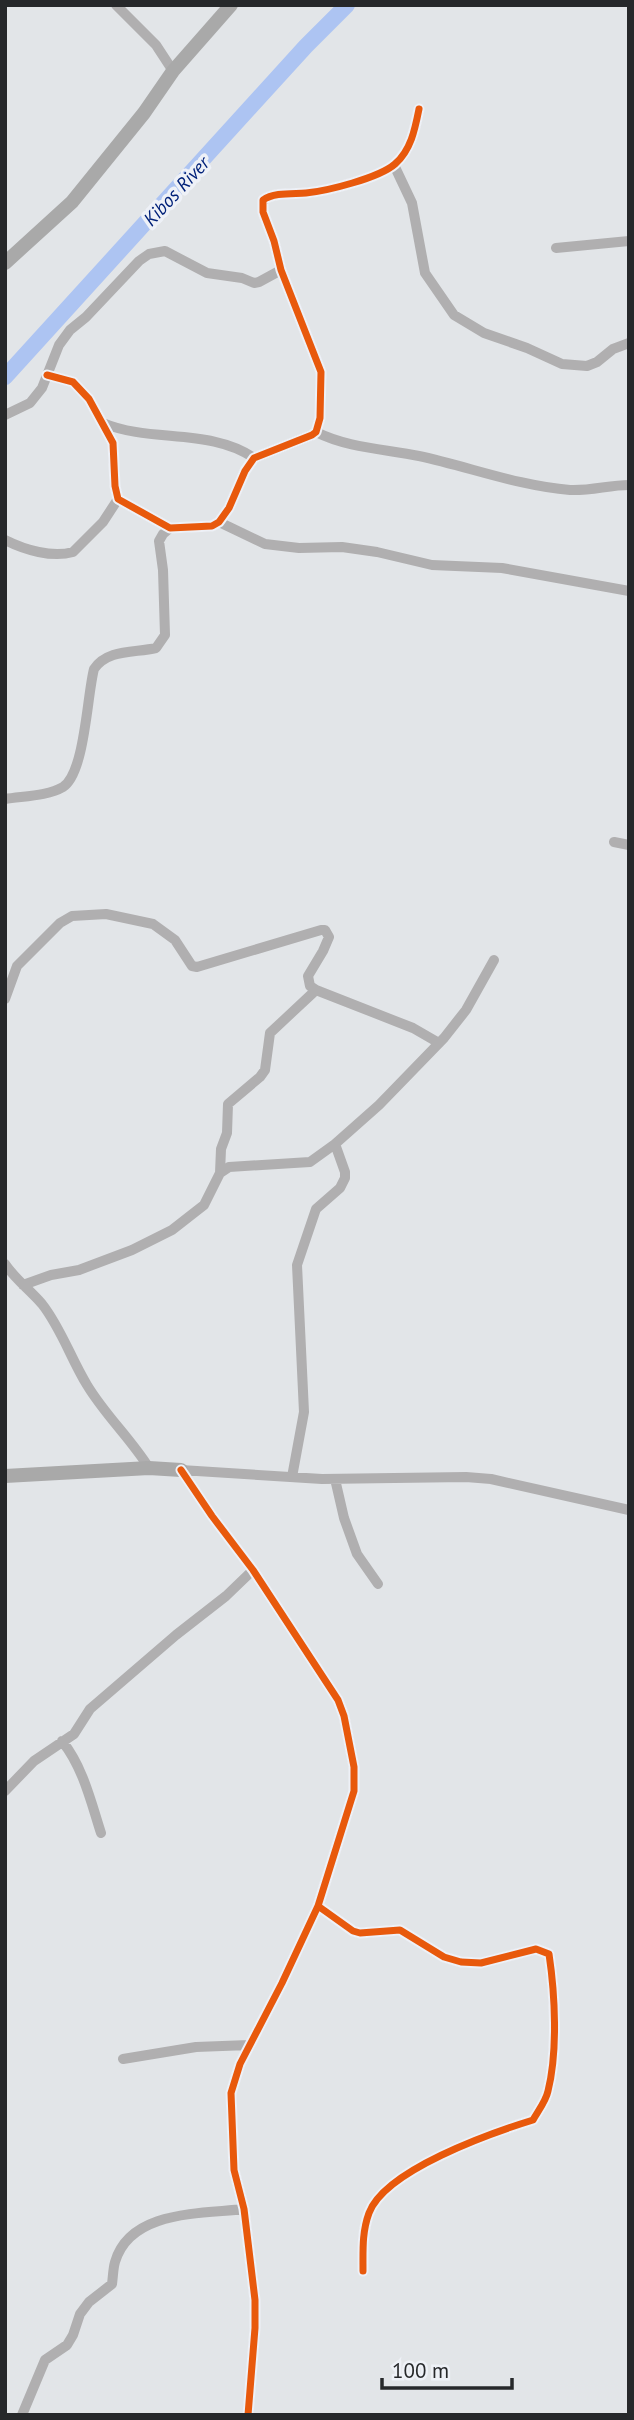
<svg xmlns="http://www.w3.org/2000/svg" width="634" height="2420" font-family="'PT Sans',sans-serif">
<style>
.lines{fill:none;stroke-linecap:round;stroke-linejoin:round}
.river{stroke:#adc4f2;stroke-width:16}
.minor{stroke:#b0afb0;stroke-width:10}
.major{stroke:#a9a9a9;stroke-width:14}
.cycleway-casing{stroke:#eef1f7;stroke-width:11}
.cycleway{stroke:#e8590c;stroke-width:7}
.labels{text-anchor:middle;stroke-width:7;stroke-linejoin:round;paint-order:stroke}
.water-label{font-size:19px;font-style:italic;fill:#012179;stroke:#eef1f7}
</style>
<rect width="100%" height="100%" fill="#e2e5e8"/>
<g class="lines">
<path class="river" d="M 5,377 L 306,46 L 347,5"/>
<path class="minor" d="M 116,5 L 156,45 L 173,71
M 394,165 L 412,203 L 425,273 L 454,315 L 484,333 L 527,348 L 562,364 L 587,366 L 597,362 L 613,349 L 629,343
M 556,248 L 629,241
M 47,375 L 73,382 L 89,399 L 113,443 L 115,486 L 118,499 L 170,528 L 212,526 L 219,522 L 229,508 L 245,471 L 254,458 L 312,435 L 316,432 L 320,418 L 321,372 L 281,270 L 274,241 L 263,212 L 263,200 C 274,192 293,194 306,193 C 327,191 379,178 395,164 C 411,150 415,129 419,109
M 5,415 L 30,403 L 42,388 L 59,345 L 70,330 L 86,317 L 139,261 L 149,254 L 165,251 L 207,273 L 242,278 L 254,283 L 259,282 L 281,270
M 103,423 C 150,443 211,428 254,458
M 316,432 C 348,448 384,449 419,456 C 470,467 519,486 570,490 C 591,491 609,485 629,485
M 219,522 L 265,544 L 299,548 L 342,547 L 377,552 L 432,565 L 502,568 L 629,591
M 5,540 C 25,550 52,558 73,552 L 103,522 L 118,499
M 5,799 C 23,796 48,796 63,787 C 85,773 87,695 94,669 C 108,649 134,653 156,648 L 165,635 L 163,570 L 159,541 L 163,534 L 170,528
M 614,842 L 629,845
M 5,999 L 17,966 L 60,923 L 72,916 L 106,914 L 153,924 L 175,940 L 192,966 L 197,967 L 321,930 L 325,930 L 329,937 L 323,951 L 308,976 L 310,986 L 316,990 L 413,1028 L 439,1043
M 220,1173 L 221,1149 L 227,1133 L 228,1104 L 260,1077 L 265,1070 L 270,1033 L 316,990
M 5,1264 C 15,1279 30,1290 42,1304 C 61,1328 71,1359 87,1385 C 105,1415 131,1439 149,1468
M 23,1285 L 51,1275 L 79,1270 L 132,1250 L 172,1230 L 204,1205 L 220,1173 L 229,1167 L 310,1162 L 335,1144 L 379,1105 L 444,1038 L 466,1010 L 494,960
M 181,1470 L 212,1516 L 253,1570 L 338,1700 L 344,1716 L 354,1767 L 354,1791 L 318,1906 L 282,1983 L 240,2064 L 231,2093 L 234,2170 L 244,2209 L 255,2300 L 255,2328 L 248,2415
M 181,1470 L 322,1479 L 466,1477 L 491,1479 L 629,1510
M 292,1477 L 304,1412 L 297,1265 L 316,1209 L 340,1188 L 345,1178 L 345,1172 L 335,1144
M 335,1479 L 344,1518 L 357,1554 L 378,1584
M 62,1741 C 83,1767 91,1802 101,1833
M 5,1791 L 34,1761 L 74,1734 L 90,1709 L 176,1635 L 226,1596 L 253,1570
M 318,1906 L 353,1931 L 360,1933 L 400,1930 L 444,1957 L 461,1962 L 481,1963 L 536,1949 L 549,1954 C 555,1994 558,2051 548,2091 C 546,2101 538,2111 533,2120 C 491,2133 385,2170 369,2213 C 362,2232 363,2250 363,2271
M 123,2059 L 196,2047 L 249,2045
M 22,2415 L 45,2360 L 67,2345 L 73,2335 L 80,2314 L 89,2302 L 112,2284 C 113,2277 113,2269 115,2262 C 130,2210 201,2214 244,2209"/>
<path class="major" d="M 5,263 L 72,202 L 144,113 L 173,71 L 231,5
M 5,1476 L 149,1468 L 181,1470"/>
<g class="cycleway-casing">
<path id="cycleway" d="M 47,375 L 73,382 L 89,399 L 113,443 L 115,486 L 118,499 L 170,528 L 212,526 L 219,522 L 229,508 L 245,471 L 254,458 L 312,435 L 316,432 L 320,418 L 321,372 L 281,270 L 274,241 L 263,212 L 263,200 C 274,192 293,194 306,193 C 327,191 379,178 395,164 C 411,150 415,129 419,109
M 181,1470 L 212,1516 L 253,1570 L 338,1700 L 344,1716 L 354,1767 L 354,1791 L 318,1906 L 282,1983 L 240,2064 L 231,2093 L 234,2170 L 244,2209 L 255,2300 L 255,2328 L 248,2415
M 318,1906 L 353,1931 L 360,1933 L 400,1930 L 444,1957 L 461,1962 L 481,1963 L 536,1949 L 549,1954 C 555,1994 558,2051 548,2091 C 546,2101 538,2111 533,2120 C 491,2133 385,2170 369,2213 C 362,2232 363,2250 363,2271"/>
</g>
<use href="#cycleway" class="cycleway"/>
</g>
<g class="labels">
<g class="water-label">
<text transform="translate(176 191) rotate(-47)" y="7">Kibos River</text>
</g>
</g>
<rect width="634" height="2420" fill="none" stroke="#26282a" stroke-width="14"/>
<path d="M382 2378v10h130v-10" fill="none" stroke="#26282a" stroke-width="3.5"/>
<text x="392" y="2378" font-size="21" fill="#26282a" stroke="#eef1f7" stroke-width="5" paint-order="stroke">100 m</text>
</svg>
